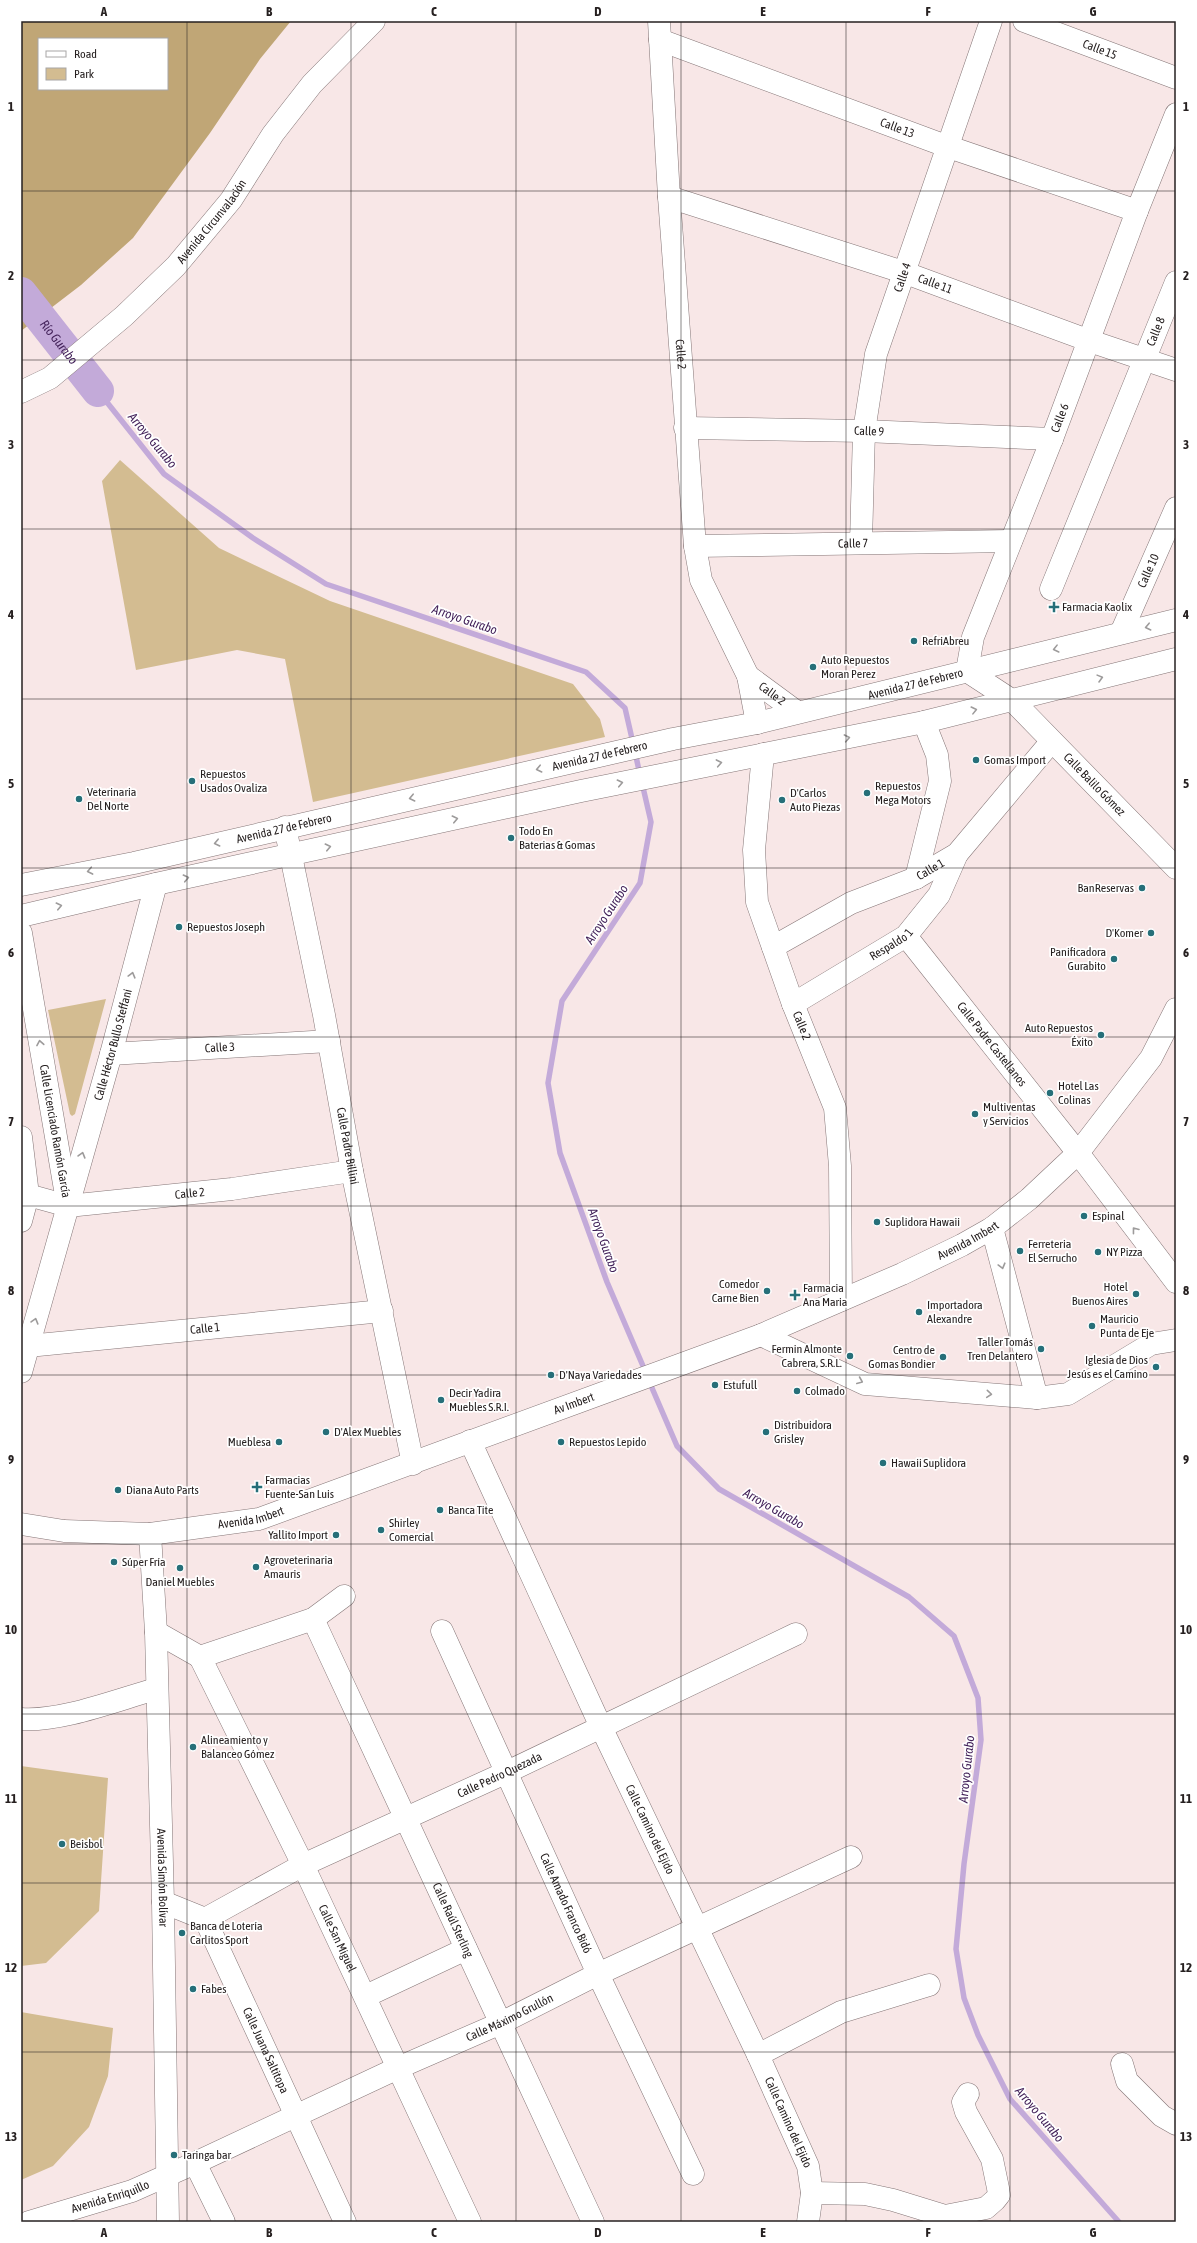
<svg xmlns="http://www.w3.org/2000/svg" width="1197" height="2243" font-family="'Asap Condensed',sans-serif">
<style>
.green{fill:#d3bc91}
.forest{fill:#c0a676;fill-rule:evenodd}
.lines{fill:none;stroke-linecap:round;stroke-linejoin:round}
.stream{stroke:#c3aad9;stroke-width:5.5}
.river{stroke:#c3aad9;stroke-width:32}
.minor-casing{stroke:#857677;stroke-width:23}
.major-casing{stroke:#857677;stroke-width:23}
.minor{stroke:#fff;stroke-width:22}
.major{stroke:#fff;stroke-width:22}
.oneway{stroke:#9d9b9b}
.grid{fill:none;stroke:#262020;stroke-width:1;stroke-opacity:0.55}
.poi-dot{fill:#266f79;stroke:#fff;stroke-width:1.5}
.labels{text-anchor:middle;stroke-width:3.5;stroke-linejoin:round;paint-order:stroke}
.street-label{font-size:12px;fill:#262020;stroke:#fff}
.poi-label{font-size:12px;fill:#262020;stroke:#fff;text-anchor:start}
.water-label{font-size:13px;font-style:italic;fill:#401f57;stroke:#fff}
.neatline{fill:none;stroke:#262020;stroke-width:1.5}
.grid-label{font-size:13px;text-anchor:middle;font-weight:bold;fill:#262020}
</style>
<rect width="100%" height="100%" fill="#f8e7e7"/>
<path class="green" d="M 120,460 L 219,548 L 330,601 L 573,684 L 600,719 L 605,737 L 313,802 L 285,659 L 237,650 L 136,670 L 102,481 Z
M 106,999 L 75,1114 L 72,1116 L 70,1114 L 48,1010 Z
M 21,1766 L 108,1778 L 99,1911 L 46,1963 L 21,1966 Z
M 21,2012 L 113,2028 L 108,2076 L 89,2127 L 53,2166 L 21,2180 Z"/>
<path class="forest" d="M 21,21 L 291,21 L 260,59 L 210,133 L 133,238 L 81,285 L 21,331 ZM 39,39 L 167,39 L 167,89 L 39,89 Z"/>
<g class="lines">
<path class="stream" d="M 98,391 L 164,474 L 253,538 L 326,584 L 586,672 L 625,708 L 633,743
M 635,752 L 640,775
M 642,783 L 651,822 L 640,883 L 562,1001 L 548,1083 L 560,1153 L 607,1282 L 646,1373
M 649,1381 L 677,1446 L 719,1489 L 909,1597 L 954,1636 L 978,1698 L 981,1740 L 964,1864 L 956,1949 L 964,1998 L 978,2035 L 1010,2099 L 1119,2222"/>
<path class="river" id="s1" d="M 21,293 L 98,391"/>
<g class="minor-casing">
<g id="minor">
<path id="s2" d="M 659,21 L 669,197 L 695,546 L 701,580 L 748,676 L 757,723"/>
<path id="s3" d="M 1024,21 L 1176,78"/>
<path id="s4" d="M 660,40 L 946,146 L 1137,211"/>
<path id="s5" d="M 1176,114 L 1137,211 L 1052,439 L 973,637 L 967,671 L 1013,701 L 1176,868"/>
<path id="s6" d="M 669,197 L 903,272 L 1090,341 L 1176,370"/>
<path id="s7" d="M 685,428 L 864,431 L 1052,439"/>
<path id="s8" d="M 861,543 L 864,431 L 876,354 L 991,21"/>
<path id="s9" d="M 695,546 L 1011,541"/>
<path id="s10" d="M 1051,589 L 1176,282"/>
<path id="s11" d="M 1121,633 L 1176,508"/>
<path id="s12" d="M 748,676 L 797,712"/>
<path id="s13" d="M 763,754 L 754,850 L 757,902 L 793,1004 L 835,1108 L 840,1166 L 841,1300"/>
<path id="s14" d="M 285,827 L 324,1015 L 352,1171 L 413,1464"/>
<path d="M 916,878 L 940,781 L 937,755 L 924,722"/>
<path id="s15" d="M 21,933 L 67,1201"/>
<path id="s16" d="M 906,936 L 1078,1153"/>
<path id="s17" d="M 773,947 L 851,903 L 916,878 L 957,854 L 1051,742"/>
<path id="s18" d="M 793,1004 L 906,936 L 939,895 L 957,854"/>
<path id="s19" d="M 111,1054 L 329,1041"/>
<path d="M 21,1137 L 28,1195 L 21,1221"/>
<path id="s20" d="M 28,1195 L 68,1206 L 232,1189 L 352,1171"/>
<path d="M 992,1228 L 1037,1398"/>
<path id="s21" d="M 28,1346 L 382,1311"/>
<path id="s22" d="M 21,1372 L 111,1054 L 156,884"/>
<path id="s23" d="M 470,1441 L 601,1727 L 758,2055 L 808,2166 L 812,2193 L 808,2222"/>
<path id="s24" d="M 150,1534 L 156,1632 L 163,1902 L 168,2222"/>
<path id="s25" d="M 313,1619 L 593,2222"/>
<path id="s26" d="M 442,1631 L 598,1974 L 693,2174"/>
<path d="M 156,1632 L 200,1657 L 313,1619 L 344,1596"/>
<path id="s27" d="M 200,1657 L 303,1865 L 470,2222"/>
<path d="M 21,1719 C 61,1722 116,1700 156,1689"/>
<path id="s28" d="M 163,1902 L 205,1919 L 345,2222"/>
<path id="s29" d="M 205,1919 L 303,1865 L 505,1773 L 796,1634"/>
<path d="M 366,1996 L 466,1949"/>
<path d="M 758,2055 L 841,2012 L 929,1985"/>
<path d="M 1122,2064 L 1127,2081 L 1162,2116 L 1176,2124"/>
<path d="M 195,2163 L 224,2222"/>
<path d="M 812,2193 L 865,2194 L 893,2200 L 945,2216 L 986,2208 L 995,2200 L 999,2195 L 998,2188 L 992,2159 L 966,2112 L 963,2102 L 968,2094"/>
<path id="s30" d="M 29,2222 L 132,2191 L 195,2163 L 400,2067 L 501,2023 L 598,1974 L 851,1857"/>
</g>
</g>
<g class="major-casing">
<g id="major">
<path id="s31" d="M 21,392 L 50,378 L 124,316 L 176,266 L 231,200 L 273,134 L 312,84 L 374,21"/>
<path id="s32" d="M 21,885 L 134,863 L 673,739 L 757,723 L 1176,620"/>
<path d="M 21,916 L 156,884 L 581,791 L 924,722 L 1176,659"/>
<path d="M 1078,1153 L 1176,1282"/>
<path d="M 761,1335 L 865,1384 L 1037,1398 L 1068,1394 L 1151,1344 L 1176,1340"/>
<path id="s33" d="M 21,1524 L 64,1531 L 150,1534 L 259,1519 L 761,1335 L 902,1274 L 962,1245 L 992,1228 L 1029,1199 L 1078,1153 L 1151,1058 L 1176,1009"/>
</g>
</g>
<use href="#minor" class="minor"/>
<use href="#major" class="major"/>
</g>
<defs><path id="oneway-chevron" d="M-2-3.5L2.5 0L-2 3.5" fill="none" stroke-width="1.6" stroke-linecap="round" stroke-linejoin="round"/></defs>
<g class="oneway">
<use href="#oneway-chevron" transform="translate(1148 627) rotate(167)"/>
<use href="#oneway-chevron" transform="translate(1056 649) rotate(166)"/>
<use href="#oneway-chevron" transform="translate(1100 678) rotate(-15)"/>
<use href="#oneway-chevron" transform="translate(974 710) rotate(-14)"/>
<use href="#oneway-chevron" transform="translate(847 738) rotate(-11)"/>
<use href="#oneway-chevron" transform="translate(719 763) rotate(-11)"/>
<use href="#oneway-chevron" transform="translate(539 769) rotate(167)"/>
<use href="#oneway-chevron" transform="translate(620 783) rotate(-12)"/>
<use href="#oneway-chevron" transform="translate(412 798) rotate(167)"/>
<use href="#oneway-chevron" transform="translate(455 819) rotate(-13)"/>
<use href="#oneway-chevron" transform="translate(217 843) rotate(167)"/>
<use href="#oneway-chevron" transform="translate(328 847) rotate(-13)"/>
<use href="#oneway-chevron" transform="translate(90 871) rotate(169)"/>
<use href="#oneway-chevron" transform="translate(186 878) rotate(-12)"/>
<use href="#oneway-chevron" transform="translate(59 906) rotate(-13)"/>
<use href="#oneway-chevron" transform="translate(132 975) rotate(-75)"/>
<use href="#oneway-chevron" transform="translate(40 1043) rotate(-100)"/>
<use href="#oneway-chevron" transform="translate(82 1155) rotate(-74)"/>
<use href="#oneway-chevron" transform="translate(1135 1230) rotate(-128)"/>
<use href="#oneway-chevron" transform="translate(1002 1266) rotate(75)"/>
<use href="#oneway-chevron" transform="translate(35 1321) rotate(-74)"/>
<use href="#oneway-chevron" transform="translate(860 1381) rotate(23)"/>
<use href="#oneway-chevron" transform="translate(989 1394) rotate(5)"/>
</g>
<path class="grid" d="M 187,21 L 187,2222M 351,21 L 351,2222M 516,21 L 516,2222M 681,21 L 681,2222M 846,21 L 846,2222M 1010,21 L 1010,2222M 21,191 L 1176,191M 21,360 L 1176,360M 21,529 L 1176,529M 21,699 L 1176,699M 21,868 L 1176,868M 21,1037 L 1176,1037M 21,1206 L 1176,1206M 21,1375 L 1176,1375M 21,1544 L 1176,1544M 21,1714 L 1176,1714M 21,1883 L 1176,1883M 21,2052 L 1176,2052"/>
<g class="poi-dot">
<path d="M1052 601h4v4h4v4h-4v4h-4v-4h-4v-4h4z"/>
<circle cx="914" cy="641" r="4"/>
<circle cx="813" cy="667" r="4"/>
<circle cx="976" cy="760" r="4"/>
<circle cx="192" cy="781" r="4"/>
<circle cx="867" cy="793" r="4"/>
<circle cx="79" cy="799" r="4"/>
<circle cx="782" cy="800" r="4"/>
<circle cx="511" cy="838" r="4"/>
<circle cx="1142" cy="888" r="4"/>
<circle cx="179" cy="927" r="4"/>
<circle cx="1151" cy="933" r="4"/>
<circle cx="1114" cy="959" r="4"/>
<circle cx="1101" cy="1035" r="4"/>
<circle cx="1050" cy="1093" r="4"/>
<circle cx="975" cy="1114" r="4"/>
<circle cx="1084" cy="1216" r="4"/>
<circle cx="877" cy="1222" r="4"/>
<circle cx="1020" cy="1251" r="4"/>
<circle cx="1098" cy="1252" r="4"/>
<circle cx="767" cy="1291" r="4"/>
<circle cx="1136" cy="1294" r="4"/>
<path d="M793 1289h4v4h4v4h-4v4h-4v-4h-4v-4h4z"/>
<circle cx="919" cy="1312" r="4"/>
<circle cx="1092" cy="1326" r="4"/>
<circle cx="1041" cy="1349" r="4"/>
<circle cx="850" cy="1356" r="4"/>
<circle cx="943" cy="1357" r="4"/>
<circle cx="1156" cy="1367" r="4"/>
<circle cx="551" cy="1375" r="4"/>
<circle cx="715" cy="1385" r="4"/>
<circle cx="797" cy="1391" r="4"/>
<circle cx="441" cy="1400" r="4"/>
<circle cx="326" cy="1432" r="4"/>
<circle cx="766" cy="1432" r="4"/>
<circle cx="279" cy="1442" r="4"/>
<circle cx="561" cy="1442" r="4"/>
<circle cx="883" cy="1463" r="4"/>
<path d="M255 1481h4v4h4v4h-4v4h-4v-4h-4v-4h4z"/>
<circle cx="118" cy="1490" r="4"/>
<circle cx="440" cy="1510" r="4"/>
<circle cx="381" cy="1530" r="4"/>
<circle cx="336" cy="1535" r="4"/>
<circle cx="114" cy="1562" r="4"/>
<circle cx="256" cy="1567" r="4"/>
<circle cx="180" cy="1568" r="4"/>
<circle cx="193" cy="1747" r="4"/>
<circle cx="62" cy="1844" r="4"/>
<circle cx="182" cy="1933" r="4"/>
<circle cx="193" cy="1989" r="4"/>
<circle cx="174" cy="2155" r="4"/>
</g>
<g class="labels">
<g class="street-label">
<text dy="4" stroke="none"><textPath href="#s3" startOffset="81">Calle 15</textPath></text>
<text dy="4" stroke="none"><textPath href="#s4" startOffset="253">Calle 13</textPath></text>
<text dy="4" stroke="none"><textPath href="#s31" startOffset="258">Avenida Circunvalación</textPath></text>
<text dy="4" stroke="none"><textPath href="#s8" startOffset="271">Calle 4</textPath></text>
<text dy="4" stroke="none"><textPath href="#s6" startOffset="280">Calle 11</textPath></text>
<text dy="4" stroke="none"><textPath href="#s10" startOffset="278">Calle 8</textPath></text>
<text dy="4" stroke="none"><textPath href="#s2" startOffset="334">Calle 2</textPath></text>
<text transform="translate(1060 418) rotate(-69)" y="4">Calle 6</text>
<text dy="4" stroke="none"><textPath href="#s7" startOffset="184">Calle 9</textPath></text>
<text dy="4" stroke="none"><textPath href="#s9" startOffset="158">Calle 7</textPath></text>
<text dy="4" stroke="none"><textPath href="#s11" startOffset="68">Calle 10</textPath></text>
<text dy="4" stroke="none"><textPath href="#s32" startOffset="917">Avenida 27 de Febrero</textPath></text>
<text dy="4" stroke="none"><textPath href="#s12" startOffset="30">Calle 2</textPath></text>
<text dy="4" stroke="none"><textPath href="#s32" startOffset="593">Avenida 27 de Febrero</textPath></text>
<text dy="4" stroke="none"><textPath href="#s5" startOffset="767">Calle Balilo Gómez</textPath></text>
<text dy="4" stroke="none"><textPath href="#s32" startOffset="269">Avenida 27 de Febrero</textPath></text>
<text dy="4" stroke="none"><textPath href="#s17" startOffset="176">Calle 1</textPath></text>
<text dy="4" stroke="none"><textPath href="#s18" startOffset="115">Respaldo 1</textPath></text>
<text dy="4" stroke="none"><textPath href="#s13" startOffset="280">Calle 2</textPath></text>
<text dy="4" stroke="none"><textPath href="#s22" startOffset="340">Calle Héctor Bullo Steffani</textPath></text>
<text dy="4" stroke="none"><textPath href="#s16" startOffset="138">Calle Padre Castellanos</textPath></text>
<text dy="4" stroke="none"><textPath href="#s19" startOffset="109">Calle 3</textPath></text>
<text dy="4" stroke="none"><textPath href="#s15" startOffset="201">Calle Licenciado Ramón García</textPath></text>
<text dy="4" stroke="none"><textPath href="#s14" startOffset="325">Calle Padre Billini</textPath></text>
<text dy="4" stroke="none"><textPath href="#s20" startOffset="164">Calle 2</textPath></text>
<text dy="4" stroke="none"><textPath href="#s33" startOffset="1002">Avenida Imbert</textPath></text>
<text dy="4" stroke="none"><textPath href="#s21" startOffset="178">Calle 1</textPath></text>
<text dy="4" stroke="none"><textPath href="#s33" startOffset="575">Av Imbert</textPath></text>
<text dy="4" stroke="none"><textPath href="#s33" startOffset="232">Avenida Imbert</textPath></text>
<text dy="4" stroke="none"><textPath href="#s29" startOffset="328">Calle Pedro Quezada</textPath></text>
<text dy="4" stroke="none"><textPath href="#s23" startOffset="428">Calle Camino del Ejido</textPath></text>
<text dy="4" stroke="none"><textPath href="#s24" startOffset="344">Avenida Simón Bolívar</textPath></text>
<text dy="4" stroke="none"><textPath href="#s26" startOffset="299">Calle Amado Franco Bidó</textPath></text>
<text dy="4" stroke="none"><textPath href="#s25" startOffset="332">Calle Raúl Sterling</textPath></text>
<text dy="4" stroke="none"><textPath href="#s27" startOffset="313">Calle San Miguel</textPath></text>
<text dy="4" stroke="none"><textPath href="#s30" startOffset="523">Calle Máximo Grullón</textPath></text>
<text dy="4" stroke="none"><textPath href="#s28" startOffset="190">Calle Juana Saltitopa</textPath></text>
<text dy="4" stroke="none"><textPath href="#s23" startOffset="752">Calle Camino del Ejido</textPath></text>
<text dy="4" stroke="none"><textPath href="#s30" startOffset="85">Avenida Enriquillo</textPath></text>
</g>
<g class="poi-label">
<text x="1062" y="611">Farmacia Kaolix</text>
<text x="922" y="645">RefriAbreu</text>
<text x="821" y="664">Auto Repuestos<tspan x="821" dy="14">Moran Perez</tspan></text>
<text x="984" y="764">Gomas Import</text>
<text x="200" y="778">Repuestos<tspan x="200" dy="14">Usados Ovaliza</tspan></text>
<text x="875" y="790">Repuestos<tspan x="875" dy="14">Mega Motors</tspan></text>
<text x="87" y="796">Veterinaria<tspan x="87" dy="14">Del Norte</tspan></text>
<text x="790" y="797">D'Carlos<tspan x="790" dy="14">Auto Piezas</tspan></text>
<text x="519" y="835">Todo En<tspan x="519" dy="14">Baterias &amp; Gomas</tspan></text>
<text x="1134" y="892" text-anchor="end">BanReservas</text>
<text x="187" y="931">Repuestos Joseph</text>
<text x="1143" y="937" text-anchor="end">D'Komer</text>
<text x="1106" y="956" text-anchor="end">Panificadora<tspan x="1106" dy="14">Gurabito</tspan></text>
<text x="1093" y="1032" text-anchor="end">Auto Repuestos<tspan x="1093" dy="14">Éxito</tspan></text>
<text x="1058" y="1090">Hotel Las<tspan x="1058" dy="14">Colinas</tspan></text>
<text x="983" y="1111">Multiventas<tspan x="983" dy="14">y Servicios</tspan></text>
<text x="1092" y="1220">Espinal</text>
<text x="885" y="1226">Suplidora Hawaii</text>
<text x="1028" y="1248">Ferreteria<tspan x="1028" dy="14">El Serrucho</tspan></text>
<text x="1106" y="1256">NY Pizza</text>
<text x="759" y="1288" text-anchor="end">Comedor<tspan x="759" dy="14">Carne Bien</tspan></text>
<text x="1128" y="1291" text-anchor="end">Hotel<tspan x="1128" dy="14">Buenos Aires</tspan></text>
<text x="803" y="1292">Farmacia<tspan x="803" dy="14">Ana Maria</tspan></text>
<text x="927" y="1309">Importadora<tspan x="927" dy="14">Alexandre</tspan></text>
<text x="1100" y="1323">Mauricio<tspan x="1100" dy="14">Punta de Eje</tspan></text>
<text x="1033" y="1346" text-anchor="end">Taller Tomás<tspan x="1033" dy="14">Tren Delantero</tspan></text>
<text x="842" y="1353" text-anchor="end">Fermin Almonte<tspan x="842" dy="14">Cabrera, S.R.L.</tspan></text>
<text x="935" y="1354" text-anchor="end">Centro de<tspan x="935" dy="14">Gomas Bondier</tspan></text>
<text x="1148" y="1364" text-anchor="end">Iglesia de Dios<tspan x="1148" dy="14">Jesús es el Camino</tspan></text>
<text x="559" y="1379">D'Naya Variedades</text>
<text x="723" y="1389">Estufull</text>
<text x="805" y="1395">Colmado</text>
<text x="449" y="1397">Decir Yadira<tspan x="449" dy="14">Muebles S.R.I.</tspan></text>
<text x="774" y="1429">Distribuidora<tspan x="774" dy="14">Grisley</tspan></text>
<text x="334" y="1436">D'Alex Muebles</text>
<text x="271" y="1446" text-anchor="end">Mueblesa</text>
<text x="569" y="1446">Repuestos Lepido</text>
<text x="891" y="1467">Hawaii Suplidora</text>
<text x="265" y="1484">Farmacias<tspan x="265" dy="14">Fuente-San Luis</tspan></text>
<text x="126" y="1494">Diana Auto Parts</text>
<text x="448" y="1514">Banca Tite</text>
<text x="389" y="1527">Shirley<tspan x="389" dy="14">Comercial</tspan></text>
<text x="328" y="1539" text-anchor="end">Yallito Import</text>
<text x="264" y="1564">Agroveterinaria<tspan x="264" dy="14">Amauris</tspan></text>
<text x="122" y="1566">Súper Fría</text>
<text x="180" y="1586" text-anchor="middle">Daniel Muebles</text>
<text x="201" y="1744">Alineamiento y<tspan x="201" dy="14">Balanceo Gómez</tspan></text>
<text x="70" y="1848">Beisbol</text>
<text x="190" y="1930">Banca de Lotería<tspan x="190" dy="14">Carlitos Sport</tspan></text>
<text x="201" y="1993">Fabes</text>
<text x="182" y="2159">Taringa bar</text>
</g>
<g class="water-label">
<text dy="5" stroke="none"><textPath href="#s1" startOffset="62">Río Gurabo</textPath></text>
<text transform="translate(153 440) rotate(50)" y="5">Arroyo Gurabo</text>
<text transform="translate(465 619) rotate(19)" y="5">Arroyo Gurabo</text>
<text transform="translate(606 914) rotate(-57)" y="5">Arroyo Gurabo</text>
<text transform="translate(604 1240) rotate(70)" y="5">Arroyo Gurabo</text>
<text transform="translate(774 1508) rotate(30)" y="5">Arroyo Gurabo</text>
<text transform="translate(966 1769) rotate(-84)" y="5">Arroyo Gurabo</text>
<text transform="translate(1040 2114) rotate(50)" y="5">Arroyo Gurabo</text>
</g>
</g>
<rect width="1197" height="2243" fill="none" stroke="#ffffff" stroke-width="44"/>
<rect x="38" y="38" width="130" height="52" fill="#ffffff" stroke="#a8a6a6"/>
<rect x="46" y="51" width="20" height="6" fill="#ffffff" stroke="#a8a6a6"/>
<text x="74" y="58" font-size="12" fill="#262020">Road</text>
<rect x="46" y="68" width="20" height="12" fill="#d3bc91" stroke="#a8a6a6"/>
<text x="74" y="78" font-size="12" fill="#262020">Park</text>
<rect x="22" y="22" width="1153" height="2199" class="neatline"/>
<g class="grid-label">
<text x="104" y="16">A</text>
<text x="269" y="16">B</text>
<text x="434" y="16">C</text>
<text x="598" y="16">D</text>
<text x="763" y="16">E</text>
<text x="928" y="16">F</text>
<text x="1093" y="16">G</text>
<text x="11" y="111">1</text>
<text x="1186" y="111">1</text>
<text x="11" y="280">2</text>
<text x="1186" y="280">2</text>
<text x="11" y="449">3</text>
<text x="1186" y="449">3</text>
<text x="11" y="619">4</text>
<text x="1186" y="619">4</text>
<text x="11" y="788">5</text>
<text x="1186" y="788">5</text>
<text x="11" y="957">6</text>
<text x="1186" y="957">6</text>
<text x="11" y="1126">7</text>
<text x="1186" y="1126">7</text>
<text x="11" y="1295">8</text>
<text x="1186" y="1295">8</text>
<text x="11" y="1464">9</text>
<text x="1186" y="1464">9</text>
<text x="11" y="1634">10</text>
<text x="1186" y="1634">10</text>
<text x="11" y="1803">11</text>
<text x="1186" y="1803">11</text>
<text x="11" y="1972">12</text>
<text x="1186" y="1972">12</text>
<text x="11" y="2141">13</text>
<text x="1186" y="2141">13</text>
<text x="104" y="2237">A</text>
<text x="269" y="2237">B</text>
<text x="434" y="2237">C</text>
<text x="598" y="2237">D</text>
<text x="763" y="2237">E</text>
<text x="928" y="2237">F</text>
<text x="1093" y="2237">G</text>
</g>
</svg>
